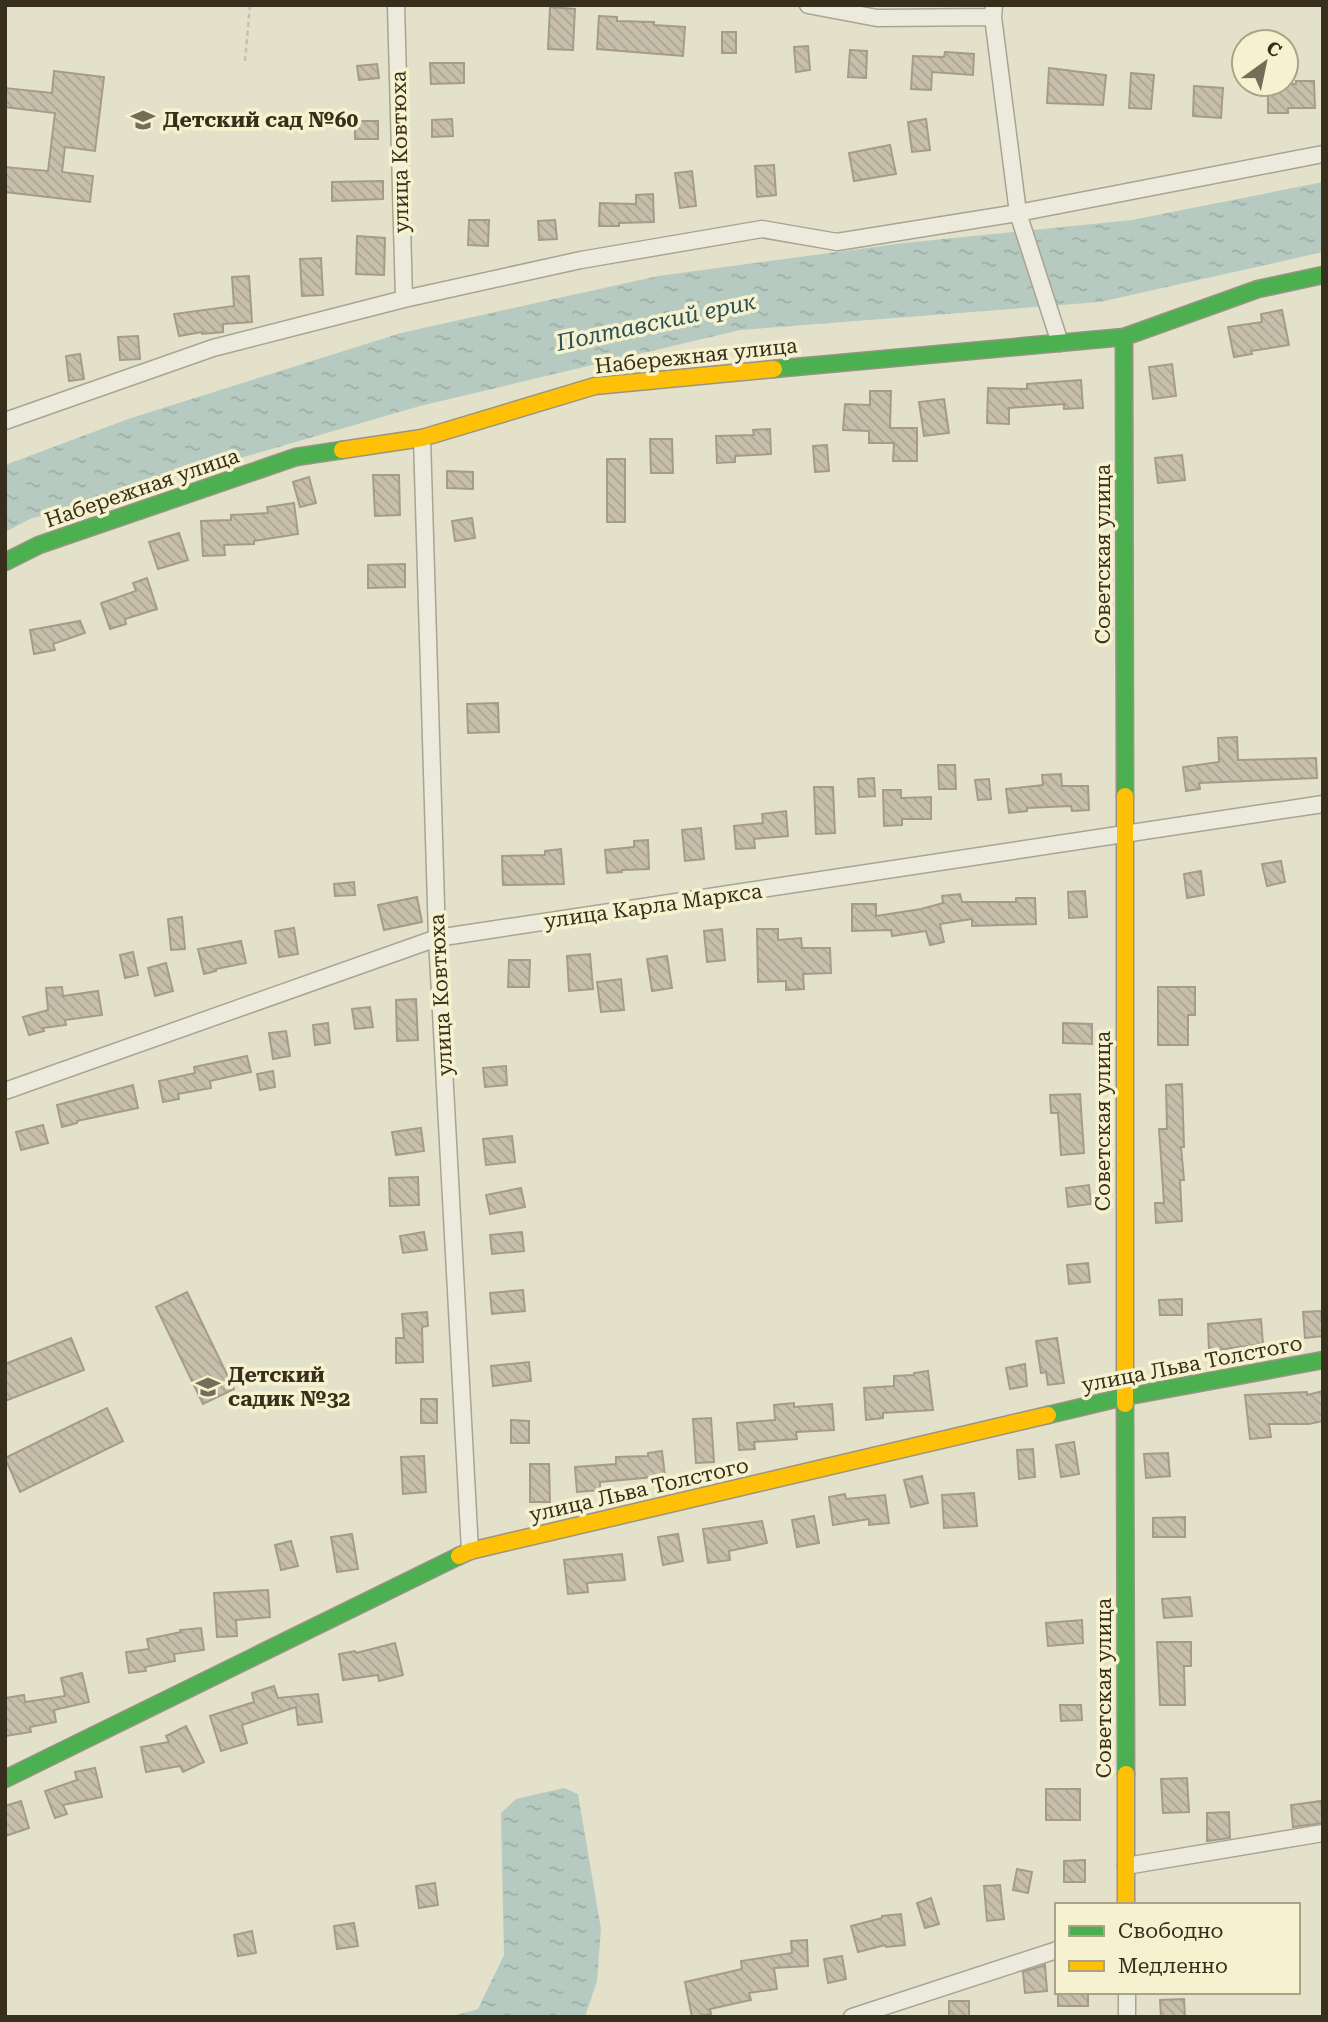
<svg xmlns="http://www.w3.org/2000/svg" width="1328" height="2022" font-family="'Roboto Serif',serif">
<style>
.water{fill:url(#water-ripples)}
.building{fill:url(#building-back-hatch);stroke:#a49c89;stroke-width:2}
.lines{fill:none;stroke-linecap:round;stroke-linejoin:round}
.street-casing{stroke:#a8a494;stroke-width:19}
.fast-casing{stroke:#989483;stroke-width:19}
.slow-casing{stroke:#989483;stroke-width:19}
.path{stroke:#c3c1b3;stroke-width:2.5;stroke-dasharray:5 3.5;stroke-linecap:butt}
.street{stroke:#ebeadc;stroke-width:16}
.fast{stroke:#4caf50;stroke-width:16}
.slow{stroke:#ffc107;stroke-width:16}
.labels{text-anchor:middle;stroke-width:7;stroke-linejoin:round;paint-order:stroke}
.poi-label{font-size:21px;font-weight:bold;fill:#372e1c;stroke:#f6f2cf;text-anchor:start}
.street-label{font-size:21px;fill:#372e1c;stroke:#f6f2cf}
.water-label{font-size:23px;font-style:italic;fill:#2b5157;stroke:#f6f2cf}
</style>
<defs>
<pattern id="water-ripples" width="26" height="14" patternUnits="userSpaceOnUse" patternTransform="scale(1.75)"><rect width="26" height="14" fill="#b6cac1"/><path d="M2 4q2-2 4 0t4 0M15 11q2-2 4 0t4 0" fill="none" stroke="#9daea5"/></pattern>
<pattern id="building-back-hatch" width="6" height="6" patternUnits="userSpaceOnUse" patternTransform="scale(1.75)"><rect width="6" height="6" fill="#c8bfab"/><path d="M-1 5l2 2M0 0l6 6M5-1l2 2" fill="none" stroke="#aca493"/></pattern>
</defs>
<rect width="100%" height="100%" fill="#e4e1ca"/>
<path class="water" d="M 1323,182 L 1323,252 L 1100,302 L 740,330 L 420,406 L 30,519 L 5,532 L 5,465 L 131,418 L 401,333 L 658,276 L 904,243 L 1132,220 Z
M 564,1788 L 578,1794 L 601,1929 L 597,1981 L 585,2017 L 449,2017 L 478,2009 L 504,1955 L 501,1813 L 516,1799 Z"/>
<path class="building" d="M 550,7 L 575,9 L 573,50 L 548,49 Z
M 599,16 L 617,17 L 617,21 L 654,22 L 654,25 L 685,27 L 683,56 L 597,49 Z
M 722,32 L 736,32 L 736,53 L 722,53 Z
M 808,46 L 810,70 L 796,72 L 794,47 Z
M 850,50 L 867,51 L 866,78 L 848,77 Z
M 945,52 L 974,54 L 973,75 L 932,72 L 931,90 L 911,89 L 913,56 L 944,57 Z
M 430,63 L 464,63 L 464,83 L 431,84 Z
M 377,64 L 379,78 L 359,80 L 357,66 Z
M 1049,68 L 1106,75 L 1103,105 L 1047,103 Z
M 54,71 L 104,77 L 95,151 L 65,147 L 62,172 L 93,176 L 90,202 L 5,192 L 5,167 L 48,171 L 55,113 L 5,107 L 5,88 L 52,93 Z
M 1131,73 L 1154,75 L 1151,109 L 1129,108 Z
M 1296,81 L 1314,81 L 1315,108 L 1288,108 L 1288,113 L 1268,113 L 1268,84 L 1296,84 Z
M 1194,86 L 1223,88 L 1221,118 L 1193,116 Z
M 452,119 L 453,136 L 432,137 L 432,120 Z
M 926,119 L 930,150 L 912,152 L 908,122 Z
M 355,121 L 378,121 L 378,139 L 355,139 Z
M 890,145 L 896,174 L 854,181 L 849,153 Z
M 774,165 L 776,195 L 757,197 L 755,166 Z
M 692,171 L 696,206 L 680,208 L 675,173 Z
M 383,181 L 383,199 L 332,201 L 332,182 Z
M 653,194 L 654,222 L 619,223 L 619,226 L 599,226 L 600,203 L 636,204 L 636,195 Z
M 469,220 L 489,220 L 488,246 L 468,245 Z
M 555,220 L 557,239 L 539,240 L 538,221 Z
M 357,236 L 385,238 L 384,275 L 356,274 Z
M 321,258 L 323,295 L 302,296 L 300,259 Z
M 249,276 L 252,322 L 223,324 L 223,332 L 202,334 L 202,332 L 179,336 L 174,314 L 234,306 L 232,277 Z
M 1282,310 L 1289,345 L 1251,351 L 1252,354 L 1234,357 L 1228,327 L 1262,322 L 1261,314 Z
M 138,336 L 140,359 L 120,360 L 118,337 Z
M 80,354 L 84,379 L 69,381 L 66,356 Z
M 1172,364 L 1176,396 L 1153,399 L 1149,367 Z
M 1081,380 L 1083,408 L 1064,409 L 1064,404 L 1009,408 L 1009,424 L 987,423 L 988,388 L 1027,389 L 1027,384 Z
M 870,391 L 891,391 L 890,428 L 917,428 L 917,461 L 893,461 L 894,443 L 869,443 L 869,431 L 843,430 L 845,404 L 870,405 Z
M 944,399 L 949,433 L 924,436 L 919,402 Z
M 770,429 L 771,454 L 735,456 L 735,462 L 717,463 L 716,436 L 754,435 L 753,430 Z
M 650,439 L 672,439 L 673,473 L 651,473 Z
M 827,445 L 829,471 L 815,472 L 813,446 Z
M 1182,455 L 1185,480 L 1158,483 L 1155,458 Z
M 607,459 L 625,459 L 625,522 L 607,522 Z
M 447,471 L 473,472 L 473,489 L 447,488 Z
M 373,475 L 399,475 L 400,515 L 375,516 Z
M 309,477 L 316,503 L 300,507 L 293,482 Z
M 294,503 L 298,534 L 254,541 L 254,544 L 224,545 L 225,555 L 203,556 L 201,521 L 231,520 L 231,515 L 268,513 L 267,507 Z
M 472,518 L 475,538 L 455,541 L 452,521 Z
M 179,533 L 188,560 L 158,569 L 149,542 Z
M 405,564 L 405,587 L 368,588 L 368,565 Z
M 147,578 L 157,609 L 125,619 L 126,624 L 110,629 L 101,603 L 136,591 L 133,583 Z
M 80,621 L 85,633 L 53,644 L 55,650 L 34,654 L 30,630 Z
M 498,703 L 499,732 L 468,733 L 467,704 Z
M 1237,737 L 1238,760 L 1316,758 L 1317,778 L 1199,783 L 1200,789 L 1186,791 L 1183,767 L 1219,762 L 1218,738 Z
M 938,765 L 955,765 L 956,789 L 939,789 Z
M 1061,774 L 1062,786 L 1088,786 L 1089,810 L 1072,811 L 1071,806 L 1027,808 L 1027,811 L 1009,813 L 1006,789 L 1043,785 L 1042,775 Z
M 874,778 L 875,796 L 859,797 L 858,779 Z
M 989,779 L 991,799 L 978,800 L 975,780 Z
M 814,787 L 833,787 L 835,833 L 816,834 Z
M 883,790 L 901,790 L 901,798 L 931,797 L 931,819 L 902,819 L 902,825 L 884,826 Z
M 786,811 L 788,836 L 754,839 L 755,848 L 736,849 L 734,826 L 763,823 L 762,814 Z
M 701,828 L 704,859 L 685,861 L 682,830 Z
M 648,840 L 649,869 L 622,870 L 622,872 L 607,873 L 605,850 L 634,847 L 634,841 Z
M 561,849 L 564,884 L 503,885 L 502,856 L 545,855 L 545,851 Z
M 1281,861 L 1285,882 L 1267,886 L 1262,864 Z
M 1201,871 L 1204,895 L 1187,898 L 1184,874 Z
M 354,882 L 355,895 L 335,896 L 334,884 Z
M 1085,891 L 1087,917 L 1069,918 L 1068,892 Z
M 960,894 L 962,902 L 1016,902 L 1016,898 L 1035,898 L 1036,924 L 972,926 L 972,919 L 940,924 L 944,942 L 930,945 L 926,931 L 892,936 L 891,930 L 852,931 L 852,904 L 876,904 L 876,916 L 921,909 L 943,903 L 942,896 Z
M 417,897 L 422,922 L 384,930 L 378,905 Z
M 182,917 L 185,949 L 171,950 L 168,919 Z
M 294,928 L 298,954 L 279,957 L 275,931 Z
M 722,929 L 725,960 L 707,962 L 704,931 Z
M 757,929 L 778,929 L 778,940 L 801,938 L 802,948 L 830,948 L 831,973 L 803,974 L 804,989 L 786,990 L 786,981 L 758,982 Z
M 241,941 L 246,963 L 216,969 L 216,971 L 204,974 L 198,949 Z
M 133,952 L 138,975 L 125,978 L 120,955 Z
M 590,954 L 593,989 L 569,991 L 567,956 Z
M 667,956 L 672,988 L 652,991 L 647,959 Z
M 509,960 L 530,960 L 529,987 L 508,987 Z
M 166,963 L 173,991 L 155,996 L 148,968 Z
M 621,979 L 624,1010 L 601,1012 L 597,982 Z
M 62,987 L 63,996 L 98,991 L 102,1015 L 65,1020 L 66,1025 L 43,1028 L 44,1031 L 29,1035 L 23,1017 L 48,1010 L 46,988 Z
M 1158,987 L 1195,987 L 1195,1015 L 1188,1015 L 1188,1045 L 1158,1045 Z
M 416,999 L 418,1040 L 397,1041 L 396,1000 Z
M 370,1007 L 373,1027 L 355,1029 L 352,1009 Z
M 328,1023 L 330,1043 L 315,1045 L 313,1025 Z
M 1063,1023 L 1092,1024 L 1092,1044 L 1063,1043 Z
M 286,1031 L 290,1056 L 273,1059 L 269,1033 Z
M 247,1056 L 251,1072 L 210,1081 L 211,1088 L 178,1094 L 179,1099 L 163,1102 L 159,1081 L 195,1073 L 194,1067 Z
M 506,1066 L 507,1085 L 485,1087 L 483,1068 Z
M 273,1071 L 275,1087 L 260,1090 L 257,1074 Z
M 1182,1084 L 1184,1147 L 1181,1147 L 1184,1180 L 1180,1180 L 1182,1221 L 1156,1223 L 1155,1203 L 1164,1203 L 1159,1129 L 1167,1129 L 1166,1085 Z
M 133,1085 L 138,1108 L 77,1121 L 77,1123 L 62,1127 L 57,1105 Z
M 1080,1094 L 1084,1153 L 1061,1155 L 1058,1113 L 1051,1113 L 1050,1095 Z
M 43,1125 L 48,1143 L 21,1150 L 16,1132 Z
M 421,1128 L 424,1151 L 396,1155 L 392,1132 Z
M 512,1136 L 515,1162 L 486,1165 L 483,1139 Z
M 418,1177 L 419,1205 L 390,1206 L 389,1178 Z
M 1089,1185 L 1091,1204 L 1068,1207 L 1066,1188 Z
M 521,1188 L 525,1207 L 490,1214 L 486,1195 Z
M 424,1232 L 427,1250 L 403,1253 L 400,1236 Z
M 522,1232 L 524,1251 L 492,1254 L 490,1235 Z
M 1088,1263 L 1090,1282 L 1069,1284 L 1067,1265 Z
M 523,1290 L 525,1311 L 492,1314 L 490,1293 Z
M 187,1292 L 234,1389 L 203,1404 L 156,1307 Z
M 1182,1299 L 1182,1315 L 1160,1315 L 1159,1300 Z
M 1321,1311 L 1323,1336 L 1305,1338 L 1303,1312 Z
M 427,1312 L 428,1326 L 422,1327 L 423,1362 L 396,1363 L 396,1338 L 404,1338 L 402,1314 Z
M 1261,1319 L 1263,1344 L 1209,1351 L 1208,1324 Z
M 71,1338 L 84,1370 L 5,1401 L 5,1364 Z
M 1057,1338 L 1064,1383 L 1048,1385 L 1046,1372 L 1041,1373 L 1036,1341 Z
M 529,1362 L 531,1381 L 493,1386 L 491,1366 Z
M 1025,1364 L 1027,1386 L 1010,1389 L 1006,1368 Z
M 928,1371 L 933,1410 L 883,1413 L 883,1418 L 866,1420 L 864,1388 L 894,1386 L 894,1376 L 914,1375 L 914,1373 Z
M 1323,1391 L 1323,1421 L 1309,1424 L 1269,1424 L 1271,1437 L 1250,1439 L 1245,1395 L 1307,1392 L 1307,1395 Z
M 421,1399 L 437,1399 L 437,1423 L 421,1423 Z
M 794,1403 L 794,1407 L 832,1404 L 834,1430 L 796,1432 L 797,1439 L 754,1442 L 755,1449 L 739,1450 L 737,1423 L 775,1420 L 774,1405 Z
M 107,1408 L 123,1441 L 20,1492 L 5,1458 Z
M 711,1418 L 714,1462 L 696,1463 L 693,1419 Z
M 511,1420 L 529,1421 L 529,1443 L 511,1443 Z
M 1074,1442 L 1079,1474 L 1061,1477 L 1056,1445 Z
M 1033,1449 L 1035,1477 L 1019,1479 L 1017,1450 Z
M 662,1451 L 665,1476 L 600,1482 L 600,1490 L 577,1492 L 575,1467 L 616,1464 L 616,1457 L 648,1456 L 648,1453 Z
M 1168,1453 L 1170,1476 L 1146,1478 L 1144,1454 Z
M 424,1456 L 426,1492 L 403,1494 L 401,1457 Z
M 530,1464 L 549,1464 L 550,1502 L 530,1502 Z
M 922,1476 L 928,1503 L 911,1507 L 904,1480 Z
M 974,1493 L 977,1526 L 944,1528 L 942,1495 Z
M 845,1494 L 846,1499 L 885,1495 L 889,1523 L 869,1525 L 869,1519 L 833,1525 L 829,1497 Z
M 814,1516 L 819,1543 L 797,1547 L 792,1520 Z
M 1185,1517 L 1185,1537 L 1153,1537 L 1153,1518 Z
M 762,1521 L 767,1543 L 729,1551 L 730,1560 L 708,1563 L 703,1529 Z
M 352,1534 L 358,1569 L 337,1572 L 331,1537 Z
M 678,1534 L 683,1561 L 663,1565 L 658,1537 Z
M 291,1541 L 298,1566 L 281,1570 L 275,1545 Z
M 622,1554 L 625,1580 L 587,1583 L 588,1592 L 568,1594 L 564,1560 Z
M 268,1590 L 270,1617 L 236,1620 L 237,1636 L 217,1637 L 214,1593 Z
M 1190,1597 L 1192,1616 L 1164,1618 L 1162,1599 Z
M 1082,1620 L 1083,1643 L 1048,1646 L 1046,1623 Z
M 201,1628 L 204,1650 L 174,1654 L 175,1661 L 145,1667 L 146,1671 L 129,1673 L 126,1652 L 149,1649 L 147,1639 L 181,1632 L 180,1630 Z
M 1157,1642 L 1191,1642 L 1191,1666 L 1184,1666 L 1185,1705 L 1160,1705 Z
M 395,1643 L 403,1675 L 379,1681 L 378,1675 L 343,1680 L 339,1654 L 355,1651 L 356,1653 Z
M 82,1673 L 89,1702 L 54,1710 L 56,1722 L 30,1727 L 31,1732 L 5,1736 L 5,1698 L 24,1695 L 25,1702 L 65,1696 L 61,1678 Z
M 274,1686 L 278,1698 L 318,1694 L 322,1722 L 298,1725 L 296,1707 L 242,1725 L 247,1743 L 221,1751 L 210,1716 L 254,1702 L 252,1693 Z
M 1060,1705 L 1081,1705 L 1082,1720 L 1061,1721 Z
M 186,1726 L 204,1762 L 183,1772 L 180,1766 L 146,1772 L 141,1747 L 169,1742 L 166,1736 Z
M 95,1768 L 102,1797 L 63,1805 L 67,1814 L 55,1818 L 45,1791 L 77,1780 L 75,1772 Z
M 1187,1778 L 1189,1812 L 1163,1813 L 1161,1779 Z
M 1046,1789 L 1080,1789 L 1080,1820 L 1046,1820 Z
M 21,1801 L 29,1828 L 5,1836 L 5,1806 Z
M 1321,1801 L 1323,1823 L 1293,1827 L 1291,1805 Z
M 1229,1812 L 1230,1838 L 1207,1841 L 1207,1813 Z
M 1085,1860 L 1085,1882 L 1064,1882 L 1064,1861 Z
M 1017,1869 L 1032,1872 L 1028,1893 L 1013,1890 Z
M 435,1883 L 438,1905 L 419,1908 L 416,1886 Z
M 1000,1885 L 1004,1919 L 987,1921 L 984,1886 Z
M 931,1898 L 939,1924 L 925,1928 L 917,1903 Z
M 901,1914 L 905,1945 L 886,1947 L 885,1945 L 858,1952 L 851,1926 L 882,1918 L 882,1916 Z
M 354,1923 L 358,1946 L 337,1949 L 334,1926 Z
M 252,1931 L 256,1953 L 238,1956 L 234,1935 Z
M 807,1940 L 808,1966 L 774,1968 L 777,1989 L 749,1993 L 751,2000 L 710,2009 L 711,2014 L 692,2017 L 685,1982 L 742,1969 L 741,1961 L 792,1953 L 791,1941 Z
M 842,1956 L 846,1979 L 828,1983 L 824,1959 Z
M 1045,1965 L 1047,1991 L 1025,1993 L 1023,1972 Z
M 1058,1992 L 1088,1992 L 1088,2006 L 1058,2006 Z
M 1184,1999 L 1185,2017 L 1161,2017 L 1160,2000 Z
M 949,2001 L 969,2001 L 969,2017 L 949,2017 Z"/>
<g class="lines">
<g class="street-casing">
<path id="street" d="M 396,5 L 404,299
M 808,5 L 877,18 L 993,17
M 994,5 L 993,17 L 1018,213 L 1060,343
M 5,421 L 213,348 L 404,299 L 581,260 L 762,229 L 837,242 L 1018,213 L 1323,154
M 422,438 L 437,938 L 470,1551
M 5,1091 L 437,938 L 1323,804
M 1126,1866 L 1323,1833
M 1127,1992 L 1127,2017
M 852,2017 L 1057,1950"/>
</g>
<g class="fast-casing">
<path id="fast" d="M 1124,337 L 1125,796
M 774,369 L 1124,337 L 1258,289 L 1323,275
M 5,562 L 39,545 L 296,457 L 342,450
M 1125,1404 L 1126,1774
M 1048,1415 L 1124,1397 L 1323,1360
M 5,1779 L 459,1556"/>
</g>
<g class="slow-casing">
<path id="slow" d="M 342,450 L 422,438 L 595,386 L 774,369
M 1125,796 L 1125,1404
M 459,1556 L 470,1551 L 1048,1415
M 1126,1774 L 1126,1905"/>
</g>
<path class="path" d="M 245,61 L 250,5"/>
<use href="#street" class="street"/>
<use href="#fast" class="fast"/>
<use href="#slow" class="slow"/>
</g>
<defs>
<g id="school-bare" transform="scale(1.89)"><path d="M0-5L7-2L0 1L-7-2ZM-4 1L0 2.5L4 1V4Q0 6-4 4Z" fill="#746d59" stroke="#f6f2cf" stroke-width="2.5" paint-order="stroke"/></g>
</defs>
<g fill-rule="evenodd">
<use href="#school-bare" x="143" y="120"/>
<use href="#school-bare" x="208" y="1387"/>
</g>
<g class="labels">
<g class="poi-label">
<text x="163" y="127">Детский сад №60</text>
<text x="228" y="1382">Детский<tspan x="228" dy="24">садик №32</tspan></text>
</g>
<g class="street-label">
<text transform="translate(400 152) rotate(-91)" y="7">улица Ковтюха</text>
<text transform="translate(696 356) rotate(-6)" y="7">Набережная улица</text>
<text transform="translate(142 488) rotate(-19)" y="7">Набережная улица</text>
<text transform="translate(1103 554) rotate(-90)" y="7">Советская улица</text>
<text transform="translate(653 906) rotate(-8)" y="7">улица Карла Маркса</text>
<text transform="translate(441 995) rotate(-93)" y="7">улица Ковтюха</text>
<text transform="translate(1103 1121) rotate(-90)" y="7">Советская улица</text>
<text transform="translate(1192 1364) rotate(-11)" y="7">улица Льва Толстого</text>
<text transform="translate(639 1490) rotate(-13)" y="7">улица Льва Толстого</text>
<text transform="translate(1104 1688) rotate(-90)" y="7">Советская улица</text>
</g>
<g class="water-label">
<text transform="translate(656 322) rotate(-12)" y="8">Полтавский ерик</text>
</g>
</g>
<rect width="1328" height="2022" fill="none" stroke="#372e1c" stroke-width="14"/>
<rect x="1055" y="1903" width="245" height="91" fill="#f6f2cf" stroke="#aaa487" stroke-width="2"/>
<rect x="1069" y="1926" width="35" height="10" fill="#4caf50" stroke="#aaa487" stroke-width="2"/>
<text x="1118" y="1938" font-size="21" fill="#372e1c">Свободно</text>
<rect x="1069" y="1961" width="35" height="10" fill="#ffc107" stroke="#aaa487" stroke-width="2"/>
<text x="1118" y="1973" font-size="21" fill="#372e1c">Медленно</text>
<g transform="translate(1265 63) rotate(33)"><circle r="33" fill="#f6f2cf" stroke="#aaa487" stroke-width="2"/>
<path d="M0-5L12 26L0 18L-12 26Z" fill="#746d59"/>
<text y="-10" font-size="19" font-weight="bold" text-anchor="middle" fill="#372e1c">С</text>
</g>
</svg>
